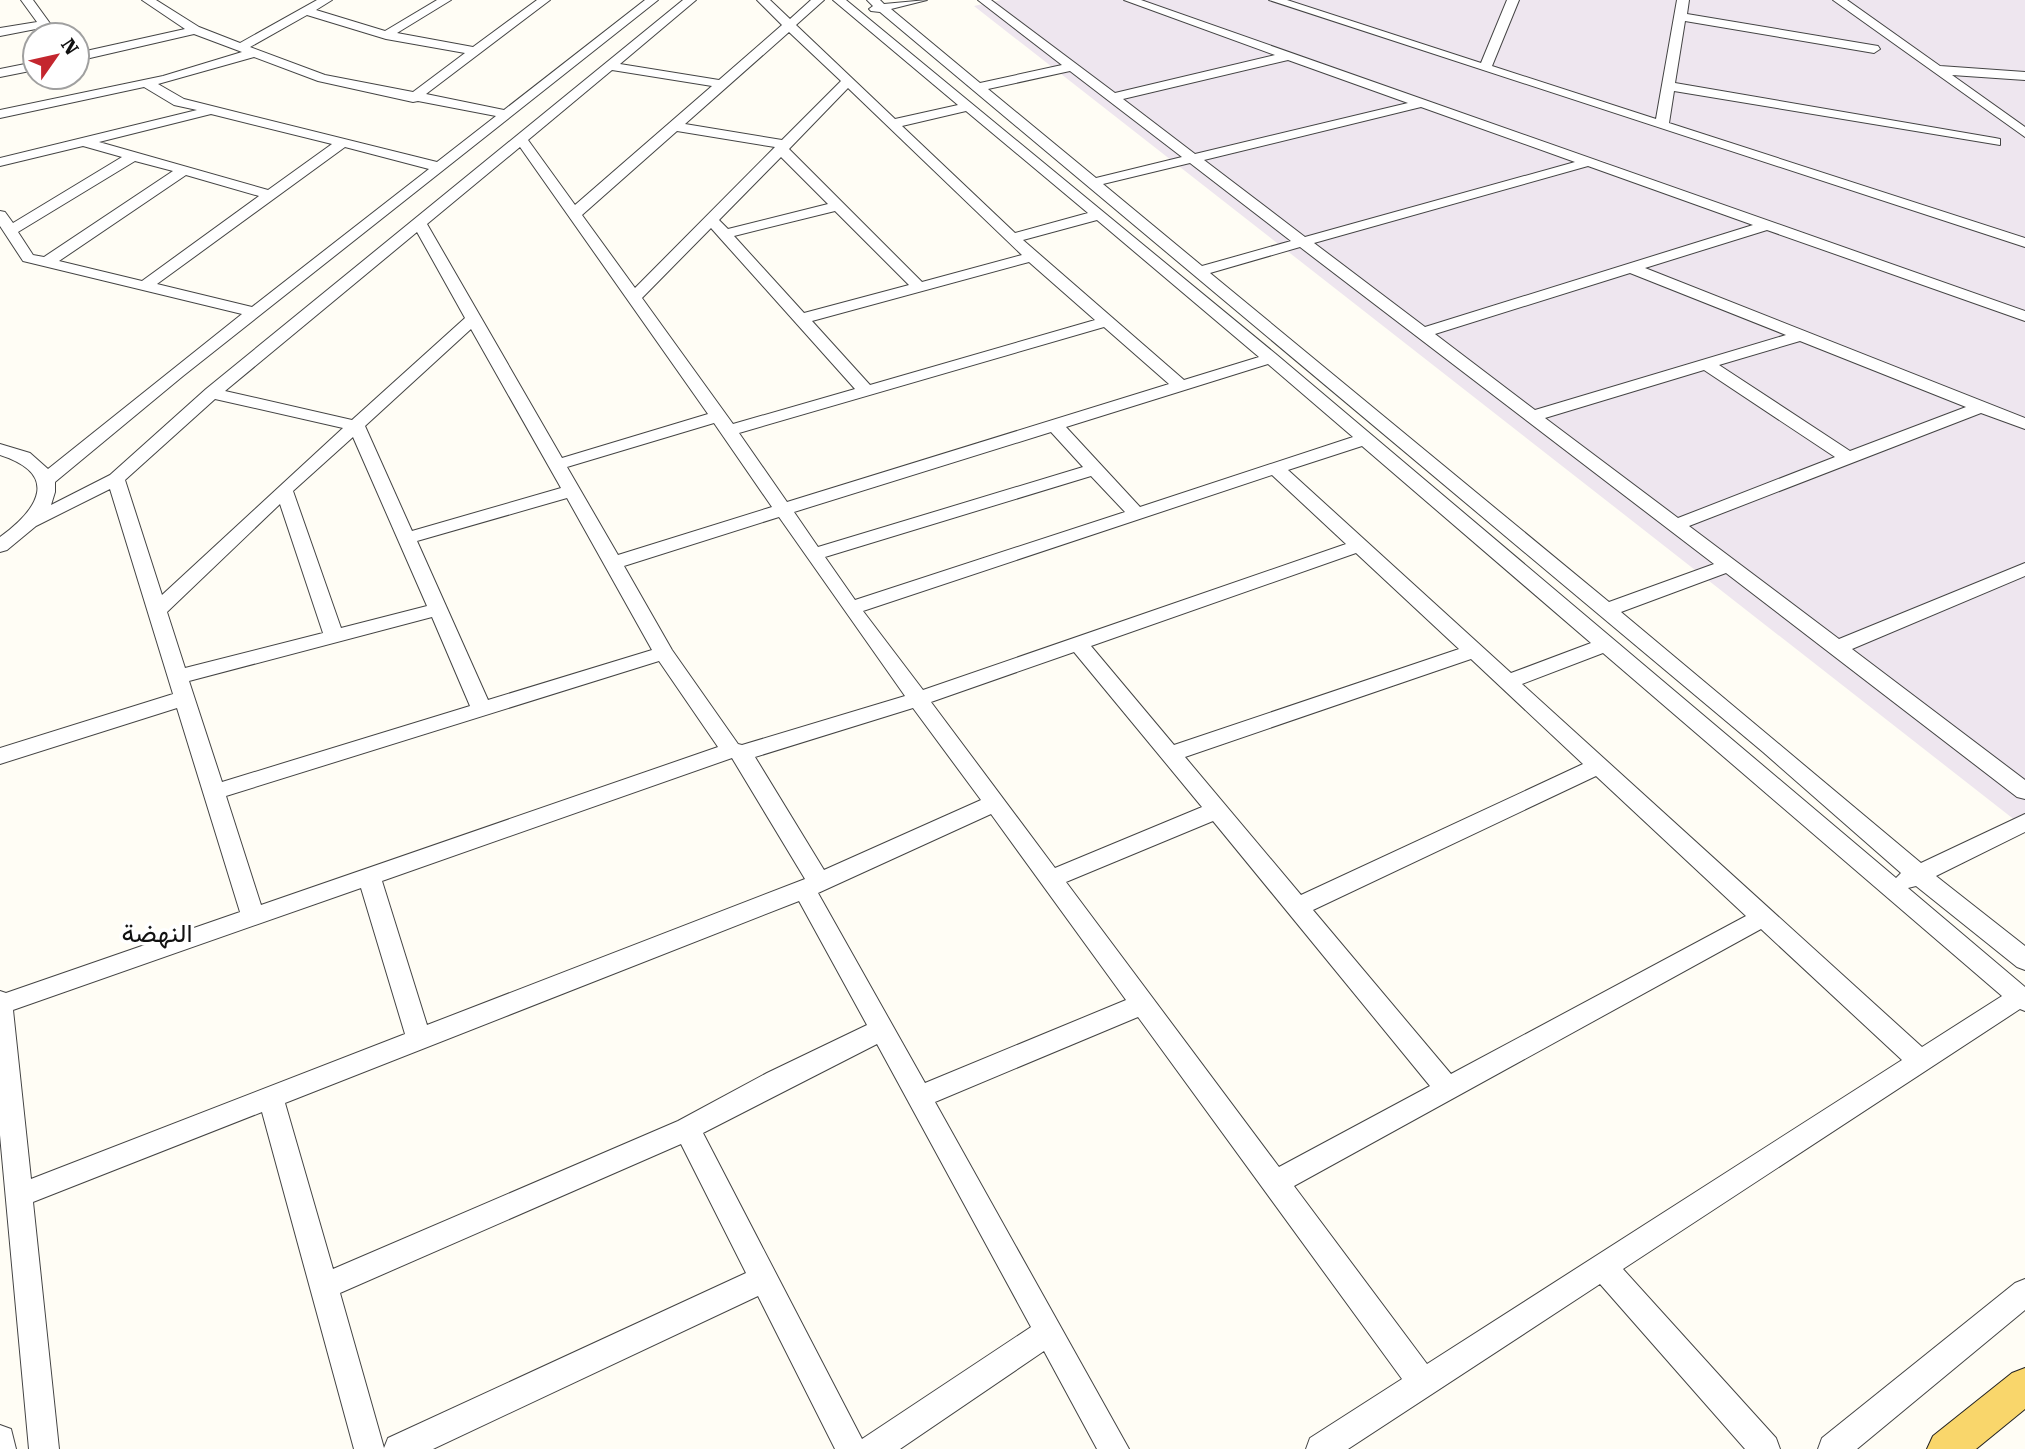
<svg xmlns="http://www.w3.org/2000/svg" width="2025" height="1449" font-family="'Roboto Serif',Vazirmatn,serif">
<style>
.industrial{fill:#eee6ef}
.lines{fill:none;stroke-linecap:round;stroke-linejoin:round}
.minor-casing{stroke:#444;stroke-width:2}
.major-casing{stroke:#222;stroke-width:2}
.minor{fill:#fff;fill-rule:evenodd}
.major{fill:#f9d66b;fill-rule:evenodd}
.labels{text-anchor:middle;stroke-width:7;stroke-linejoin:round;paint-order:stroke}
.neighbourhood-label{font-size:26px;fill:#111;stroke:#fff}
</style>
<rect width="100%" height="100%" fill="#fffdf5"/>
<path class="industrial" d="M 1001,0 L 2025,0 L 2025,828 L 974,6 Z"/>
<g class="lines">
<g class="minor-casing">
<path id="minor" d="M 21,0 L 33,0 L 57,33 L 56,35 L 46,35 L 41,28 L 0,36 L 0,28 L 37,22 Z
M 142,0 L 156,0 L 199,27 L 240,43 L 317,0 L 332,0 L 316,10 L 385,31 L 437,0 L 451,0 L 397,33 L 473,47 L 537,0 L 550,0 L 426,94 L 504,110 L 645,0 L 658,0 L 183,376 L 55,482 L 55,492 L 51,505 L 110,475 L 206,389 L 683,0 L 696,0 L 620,64 L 719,80 L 782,25 L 757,0 L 770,0 L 790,19 L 811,0 L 824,0 L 796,25 L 895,119 L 958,105 L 833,0 L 846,0 L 1277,355 L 1896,878 L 1901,873 L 1763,752 L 880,12 L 871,11 L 869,9 L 873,6 L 867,0 L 880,0 L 884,4 L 927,0 L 891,9 L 980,83 L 1062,65 L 978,0 L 991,0 L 1115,93 L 1275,55 L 1124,0 L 1141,0 L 2025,311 L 2025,321 L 1767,230 L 1645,268 L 2025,418 L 2025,429 L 1981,413 L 1689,526 L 1839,639 L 2025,563 L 2025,576 L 1852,649 L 2025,780 L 2025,799 L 2017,797 L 1726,573 L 1621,612 L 1921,863 L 2025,814 L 2025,832 L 1936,876 L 2025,946 L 2025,970 L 2017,967 L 1916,886 L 1908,888 L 2025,987 L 2025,1011 L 2020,1009 L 1623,1269 L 1776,1438 L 1780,1449 L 1745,1449 L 1600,1284 L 1348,1449 L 1306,1449 L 1310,1438 L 1402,1379 L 1138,1017 L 935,1102 L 1129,1449 L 1097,1449 L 1044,1351 L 900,1449 L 835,1449 L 758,1296 L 433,1449 L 354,1449 L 262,1112 L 33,1202 L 59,1449 L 29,1449 L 0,1135 L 0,991 L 6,993 L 240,912 L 177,708 L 0,764 L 0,748 L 173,694 L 110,489 L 36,526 L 7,550 L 0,552 L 0,537 C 40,508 59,474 0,455 L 0,444 L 30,453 L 48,469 L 242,314 L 23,261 L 0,226 L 0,211 L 5,212 L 13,223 L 122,157 L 83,146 L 0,166 L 0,158 L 197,110 L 174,105 L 144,87 L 0,118 L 0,110 L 163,76 L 242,52 L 194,34 L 77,61 L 77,53 L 185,29 ZM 307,15 L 386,39 L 465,53 L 413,92 L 325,75 L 250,47 ZM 789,32 L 841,81 L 782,140 L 685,124 ZM 254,57 L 318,81 L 413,102 L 418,101 L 496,116 L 437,162 L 184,99 L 158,84 ZM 1288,60 L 1408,103 L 1195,154 L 1123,99 ZM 612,70 L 712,86 L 575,205 L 528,140 ZM 1070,71 L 1182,157 L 1096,178 L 988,89 ZM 848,88 L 1022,255 L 922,282 L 789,149 ZM 1421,107 L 1575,162 L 1305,237 L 1204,160 ZM 966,111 L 1088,213 L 1015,233 L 902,126 ZM 211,114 L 332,144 L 268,190 L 99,142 ZM 677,131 L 775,147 L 635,288 L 582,215 ZM 345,147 L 429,169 L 252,307 L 157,284 ZM 520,147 L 708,414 L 562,458 L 427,224 ZM 781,157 L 828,204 L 728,229 L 719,220 ZM 135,161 L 173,171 L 44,257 L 33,255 L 18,232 ZM 1190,163 L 1291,241 L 1202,266 L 1103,184 ZM 1588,166 L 1753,225 L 1425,327 L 1314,243 ZM 186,175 L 259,196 L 142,281 L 59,261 ZM 835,211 L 909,285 L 804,313 L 734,236 ZM 1097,220 L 1259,357 L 1184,380 L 1023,240 ZM 711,228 L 719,237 L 855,389 L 733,424 L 642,298 ZM 417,232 L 465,318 L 352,420 L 225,391 ZM 1300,247 L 1714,564 L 1609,602 L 1210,273 ZM 1029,262 L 1095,320 L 870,385 L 812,321 ZM 1630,273 L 1786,335 L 1535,410 L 1435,334 ZM 1104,327 L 1169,384 L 787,502 L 739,433 ZM 471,329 L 561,488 L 412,531 L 365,426 ZM 1800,341 L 1966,407 L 1850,451 L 1719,365 ZM 1268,364 L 1353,437 L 1140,507 L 1066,427 ZM 1704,370 L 1835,457 L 1678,518 L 1545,418 ZM 215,399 L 343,428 L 162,595 L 125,480 ZM 714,423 L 772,507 L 618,555 L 567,467 ZM 1051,432 L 1083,467 L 818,547 L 794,512 ZM 353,437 L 427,606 L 341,628 L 293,491 ZM 1362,446 L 1591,643 L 1511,673 L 1288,470 ZM 1272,475 L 1346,544 L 923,690 L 863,611 ZM 1091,476 L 1125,512 L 855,600 L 825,557 ZM 567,498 L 652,650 L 488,700 L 417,541 ZM 280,504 L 323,633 L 185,668 L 167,612 ZM 779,517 L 905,696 L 742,745 L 738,744 L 672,650 L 624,566 ZM 1356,553 L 1459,649 L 1174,745 L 1091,646 ZM 432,617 L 470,706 L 222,782 L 189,681 ZM 1074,652 L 1202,807 L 1055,868 L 931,702 ZM 1603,653 L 2002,996 L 1922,1047 L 1522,684 ZM 1471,659 L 1583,764 L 1301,895 L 1185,757 ZM 659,661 L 718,747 L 261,905 L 226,796 ZM 913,708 L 981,800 L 824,870 L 755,757 ZM 732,758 L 805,879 L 427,1025 L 382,881 ZM 1596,776 L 1746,916 L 1451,1074 L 1313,910 ZM 991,814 L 1126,1000 L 925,1083 L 818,893 ZM 1213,821 L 1430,1086 L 1279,1167 L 1066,882 ZM 361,888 L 405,1034 L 31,1179 L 13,1010 ZM 799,901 L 867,1025 L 767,1073 L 678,1121 L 333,1269 L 285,1103 ZM 1761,929 L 1902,1060 L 1427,1364 L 1294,1186 ZM 877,1044 L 1031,1327 L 862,1439 L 703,1133 ZM 681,1144 L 746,1273 L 388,1438 L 384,1448 L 340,1293 Z
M 1269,0 L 1287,0 L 1481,63 L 1507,0 L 1519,0 L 1492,66 L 1656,119 L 1677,0 L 1689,0 L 1687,14 L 1878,46 L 1880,49 L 1874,53 L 1685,21 L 1675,83 L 1995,138 L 2000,139 L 2000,145 L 1674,91 L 1669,123 L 2025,238 L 2025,247 Z
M 1833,0 L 1847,0 L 1940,66 L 2025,72 L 2025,80 L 1952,75 L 2025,127 L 2025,137 Z
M 35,62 L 35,70 L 0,77 L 0,69 Z
M 2025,1279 L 2025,1310 L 1857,1449 L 1818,1449 L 1822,1438 L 2015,1283 Z
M 0,1425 L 11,1429 L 16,1449 L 0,1449 Z"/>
</g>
<g class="major-casing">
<path id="major" d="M 2025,1368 L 2025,1409 L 1976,1449 L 1927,1449 L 1933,1436 L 2012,1373 Z"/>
</g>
<use href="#minor" class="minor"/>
<use href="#major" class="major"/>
</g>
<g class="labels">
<g class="neighbourhood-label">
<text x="157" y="942">النهضة</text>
</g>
</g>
<g transform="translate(56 56) rotate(56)"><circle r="33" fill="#ffffff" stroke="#a0a0a0" stroke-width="2"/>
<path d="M0-5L12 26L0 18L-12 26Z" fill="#c4262e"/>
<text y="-10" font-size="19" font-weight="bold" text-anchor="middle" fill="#111111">N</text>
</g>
</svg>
